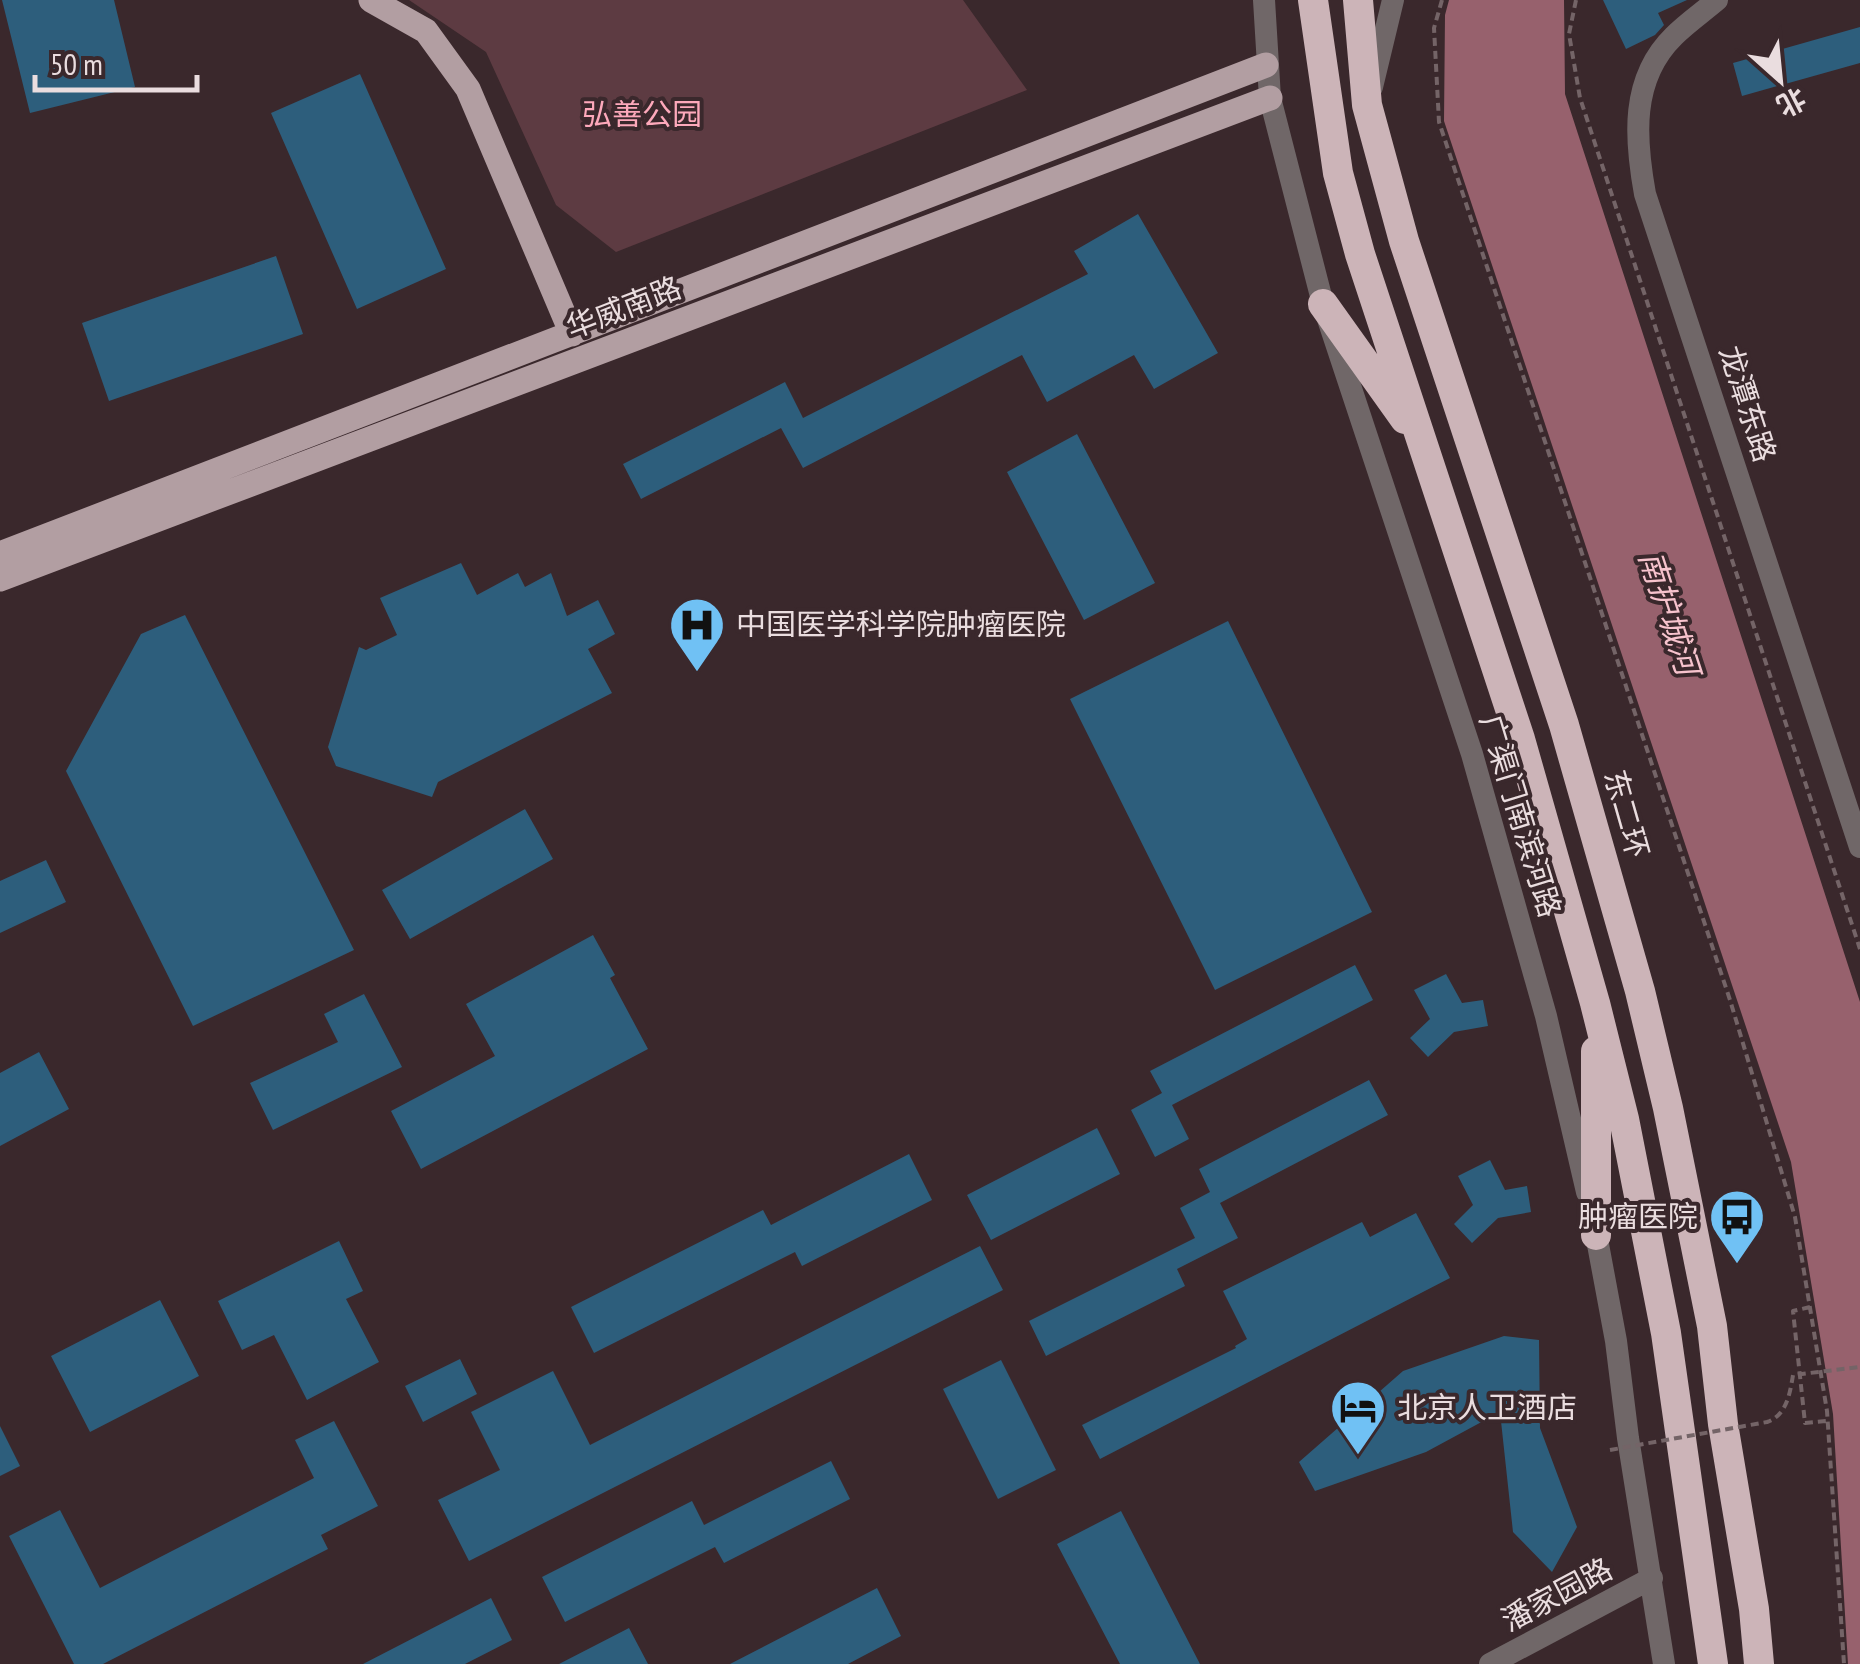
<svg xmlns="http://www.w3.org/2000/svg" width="1860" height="1664" font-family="'PT Sans Narrow','Noto Sans SC',sans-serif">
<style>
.green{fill:#5d3b42}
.water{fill:#97616d}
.building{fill:#2d5e7c}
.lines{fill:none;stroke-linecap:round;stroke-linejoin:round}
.path{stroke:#746467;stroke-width:4;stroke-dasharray:8 5;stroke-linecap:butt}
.minor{stroke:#706768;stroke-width:22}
.major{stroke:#b29ea2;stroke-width:25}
.highway{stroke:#ccb4b8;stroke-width:30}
.path-bridge{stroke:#746467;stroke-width:4;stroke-dasharray:8 5;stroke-linecap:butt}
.labels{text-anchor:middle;stroke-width:8;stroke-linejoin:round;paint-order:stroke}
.park-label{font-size:30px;fill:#fda9bb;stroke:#3a282c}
.street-label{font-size:30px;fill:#eadddf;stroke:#3a282c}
.poi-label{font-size:30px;fill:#eadddf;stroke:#3a282c;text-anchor:start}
.water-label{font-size:32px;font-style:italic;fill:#f7c3cd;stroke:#3a282c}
</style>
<rect width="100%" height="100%" fill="#3a282c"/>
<path class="green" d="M 409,0 L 963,0 L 1027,90 L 616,252 L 556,205 L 486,52 Z"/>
<path class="water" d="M 1449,0 L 1564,0 L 1565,94 L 1860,1002 L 1860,1664 L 1848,1664 L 1833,1414 L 1791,1162 L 1444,121 L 1445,15 Z"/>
<path class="building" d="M 2,0 L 114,0 L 135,87 L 30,113 Z
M 1603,0 L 1687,0 L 1658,13 L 1664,25 L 1655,35 L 1626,49 Z
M 1860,27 L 1860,63 L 1742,96 L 1733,63 Z
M 360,74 L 446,269 L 357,309 L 271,113 Z
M 1138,214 L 1218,353 L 1154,389 L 1134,355 L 1047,402 L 1022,355 L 803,468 L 781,428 L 641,499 L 623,464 L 785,382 L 803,418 L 1088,274 L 1074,251 Z
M 276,256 L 303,334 L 109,401 L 82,323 Z
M 1077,434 L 1155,583 L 1084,620 L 1007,472 Z
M 461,563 L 477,595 L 518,573 L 525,587 L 551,573 L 567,616 L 598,600 L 615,634 L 588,649 L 612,693 L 438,782 L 432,797 L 336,766 L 328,747 L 359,647 L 366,650 L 397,635 L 380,598 Z
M 185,615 L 354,950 L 193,1026 L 66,771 L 141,634 Z
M 1228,621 L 1372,912 L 1215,990 L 1070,699 Z
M 525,809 L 553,859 L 410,939 L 382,890 Z
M 46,860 L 66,902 L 0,933 L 0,881 Z
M 593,935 L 615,975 L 610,978 L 648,1049 L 421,1169 L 391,1111 L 495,1056 L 466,1004 Z
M 1355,965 L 1373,1000 L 1172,1105 L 1189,1139 L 1155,1157 L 1131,1110 L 1162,1093 L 1150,1071 Z
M 1446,974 L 1462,1003 L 1483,1000 L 1488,1026 L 1454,1032 L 1428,1057 L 1410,1038 L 1430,1019 L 1414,990 Z
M 364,994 L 402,1067 L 273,1130 L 250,1083 L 338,1042 L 324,1014 Z
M 39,1052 L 69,1109 L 0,1146 L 0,1073 Z
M 1369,1080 L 1388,1115 L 1220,1203 L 1238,1238 L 1177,1269 L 1185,1286 L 1046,1356 L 1029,1321 L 1195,1238 L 1180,1208 L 1210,1192 L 1199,1169 Z
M 1097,1128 L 1120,1174 L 991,1240 L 967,1195 Z
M 909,1154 L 932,1200 L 802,1266 L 795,1252 L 594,1353 L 571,1307 L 763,1210 L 771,1225 Z
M 1490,1160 L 1505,1190 L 1527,1186 L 1531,1212 L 1498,1218 L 1472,1243 L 1454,1224 L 1473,1205 L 1458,1176 Z
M 1416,1213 L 1450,1278 L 1100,1459 L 1082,1425 L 1236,1348 L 1235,1346 L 1247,1339 L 1223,1291 L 1362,1222 L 1370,1237 Z
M 339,1241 L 363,1291 L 346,1299 L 379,1362 L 307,1400 L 274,1335 L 242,1350 L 218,1301 Z
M 980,1246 L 1003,1290 L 469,1561 L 438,1500 L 500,1470 L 471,1412 L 553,1371 L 590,1445 Z
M 160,1300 L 199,1376 L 90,1432 L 51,1356 Z
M 1504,1336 L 1539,1340 L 1540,1428 L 1577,1527 L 1552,1572 L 1513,1532 L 1500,1412 L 1426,1452 L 1315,1491 L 1299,1462 L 1403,1371 Z
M 460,1359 L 477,1394 L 423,1422 L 405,1386 Z
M 1001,1360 L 1056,1470 L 998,1499 L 943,1389 Z
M 334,1421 L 378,1506 L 321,1535 L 328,1549 L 103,1664 L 74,1664 L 9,1536 L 60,1510 L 100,1588 L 314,1478 L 295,1440 Z
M 0,1426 L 20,1466 L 0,1476 Z
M 831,1461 L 850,1499 L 724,1563 L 715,1547 L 565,1622 L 542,1577 L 692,1501 L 704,1525 Z
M 1121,1511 L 1200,1664 L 1120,1664 L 1057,1544 Z
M 877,1588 L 901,1636 L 848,1664 L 730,1664 Z
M 491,1598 L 512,1640 L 465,1664 L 363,1664 Z
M 629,1628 L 648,1664 L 559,1664 Z"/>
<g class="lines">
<path class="path" d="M 1442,0 L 1434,28 L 1439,122 L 1730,1000 L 1795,1217 L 1827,1411 L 1844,1664
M 1576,0 L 1569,34 L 1580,98 L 1860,949
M 1810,1307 L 1793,1311 L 1805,1423 L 1827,1421"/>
<path class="minor" d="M 1264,0 L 1270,98 L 1323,304 L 1472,754 L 1546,1016 L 1587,1192
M 1717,0 C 1703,12 1687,23 1674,36 C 1630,79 1635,139 1645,194 L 1860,847
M 1372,87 L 1393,0
M 1594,1223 L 1616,1341 L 1628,1438 L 1664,1664
M 1490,1664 L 1652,1578"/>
<path class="major" d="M 371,0 L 426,31 L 468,89 L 572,334
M 0,554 L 1266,65
M 0,579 L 1270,98"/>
<path class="highway" d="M 1313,0 L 1338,173 L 1360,254 L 1520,739 L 1595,1003 L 1624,1119 L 1666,1333 L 1713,1664
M 1358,0 L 1367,105 L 1404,241 L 1564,725 L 1640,991 L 1668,1108 L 1712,1326 L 1723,1424 L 1754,1609 L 1759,1664
M 1323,304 L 1405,419
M 1596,1051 L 1596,1235"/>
<path class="path-bridge" d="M 1610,1450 L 1767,1422 C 1787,1415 1790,1393 1793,1375 L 1860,1367"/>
</g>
<defs>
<g id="hospital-pin" transform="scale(2.875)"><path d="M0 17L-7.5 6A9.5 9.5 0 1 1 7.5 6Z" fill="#70c1f4" stroke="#3a282c"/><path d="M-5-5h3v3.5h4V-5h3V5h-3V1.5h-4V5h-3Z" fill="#111"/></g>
<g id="bus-pin" transform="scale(2.875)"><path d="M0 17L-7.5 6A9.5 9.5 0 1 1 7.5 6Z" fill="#70c1f4" stroke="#3a282c"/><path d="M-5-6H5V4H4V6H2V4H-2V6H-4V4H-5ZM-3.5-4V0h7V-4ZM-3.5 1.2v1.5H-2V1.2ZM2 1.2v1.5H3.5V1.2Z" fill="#111"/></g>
<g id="hotel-pin" transform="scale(2.875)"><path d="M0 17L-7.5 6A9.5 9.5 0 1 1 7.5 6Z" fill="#70c1f4" stroke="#3a282c"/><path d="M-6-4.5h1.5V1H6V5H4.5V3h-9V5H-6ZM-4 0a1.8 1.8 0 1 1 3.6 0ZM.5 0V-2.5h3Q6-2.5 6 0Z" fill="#111"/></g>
</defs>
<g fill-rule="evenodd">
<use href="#hospital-pin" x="697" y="625"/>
<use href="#bus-pin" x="1737" y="1217"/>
<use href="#hotel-pin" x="1358" y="1408"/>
</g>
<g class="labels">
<g class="park-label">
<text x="642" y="125">弘善公园</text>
</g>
<g class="street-label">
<text transform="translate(624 308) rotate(-21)" y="10">华威南路</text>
<text transform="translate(1747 404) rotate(72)" y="10">龙潭东路</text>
<text transform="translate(1626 814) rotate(74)" y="10">东二环</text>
<text transform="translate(1520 816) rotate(73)" y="10">广渠门南滨河路</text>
<text transform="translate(1557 1595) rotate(-28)" y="10">潘家园路</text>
</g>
<g class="poi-label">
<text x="736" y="635">中国医学科学院肿瘤医院</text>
<text x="1698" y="1227" text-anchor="end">肿瘤医院</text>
<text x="1397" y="1418">北京人卫酒店</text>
</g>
<g class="water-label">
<text transform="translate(1669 613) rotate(72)" y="11">南护城河</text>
</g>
</g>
<g transform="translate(1780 80) rotate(153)" stroke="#3a282c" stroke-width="8" paint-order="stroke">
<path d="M0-8L18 38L0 25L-18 38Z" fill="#eadddf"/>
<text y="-15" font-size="28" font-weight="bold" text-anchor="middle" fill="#eadddf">北</text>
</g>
<path d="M35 75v15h162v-15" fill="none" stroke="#eadddf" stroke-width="5"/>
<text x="50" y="75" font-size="30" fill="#eadddf" stroke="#3a282c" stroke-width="8" paint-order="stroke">50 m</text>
</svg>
